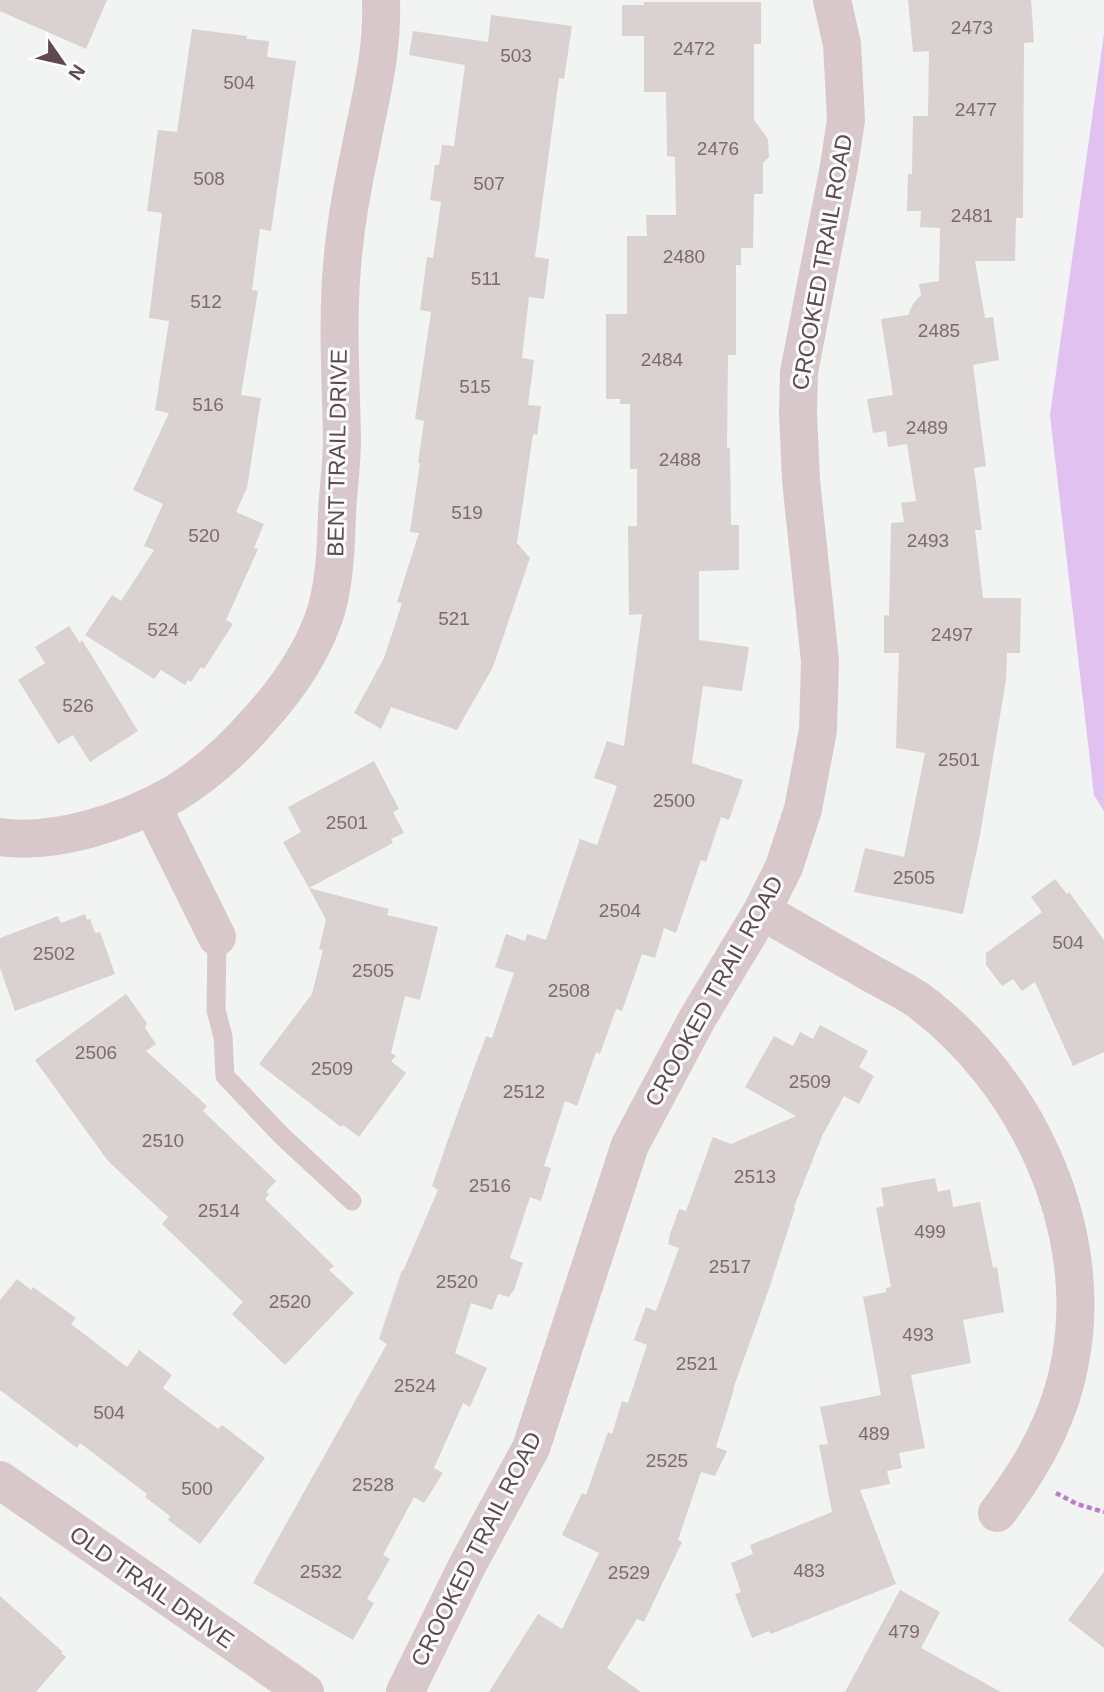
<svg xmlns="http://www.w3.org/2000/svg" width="1104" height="1692" font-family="Helvetica,sans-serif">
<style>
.green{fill:#e1c1f0}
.building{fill:#d9d1d2}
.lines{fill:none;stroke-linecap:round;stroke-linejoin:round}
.path{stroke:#be79cf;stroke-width:4.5;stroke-dasharray:5 3.5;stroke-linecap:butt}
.service{stroke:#d8c8cc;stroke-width:19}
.minor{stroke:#d8c8cc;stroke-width:38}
.labels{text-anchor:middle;stroke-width:6;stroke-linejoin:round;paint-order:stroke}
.number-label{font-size:19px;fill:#7e6b6f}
.street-label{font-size:23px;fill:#5f494e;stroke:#fff}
</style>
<rect width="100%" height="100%" fill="#f1f4f2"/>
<path class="green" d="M 1104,34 L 1104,811 L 1094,795 L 1050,415 Z"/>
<path class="building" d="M 0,0 L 107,0 L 86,49 L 0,11 Z
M 908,0 L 1031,0 L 1034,42 L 1024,43 L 1023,218 L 1016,218 L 1015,261 L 975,261 L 985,318 L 993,317 L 999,360 L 973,365 L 986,466 L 974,468 L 982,530 L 975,530 L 983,598 L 1021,598 L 1020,653 L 1007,653 L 1006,680 L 980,835 L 963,914 L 854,892 L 865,848 L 904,857 L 925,753 L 896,748 L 899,653 L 884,653 L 884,615 L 889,616 L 891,523 L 904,522 L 901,503 L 916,501 L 907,444 L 888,447 L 886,431 L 873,433 L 867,399 L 893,395 L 881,319 L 908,315 L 913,304 L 921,295 L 919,284 L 939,281 L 940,228 L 920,227 L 921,211 L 907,211 L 908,174 L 912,174 L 913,116 L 928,116 L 929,51 L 913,52 Z
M 644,2 L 761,2 L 761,44 L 754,44 L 754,120 L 768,139 L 769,157 L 763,163 L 763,194 L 754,194 L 753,248 L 741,248 L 741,265 L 736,265 L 736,355 L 728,355 L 727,448 L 730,448 L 731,525 L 739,525 L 739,570 L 699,571 L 699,640 L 749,647 L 742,691 L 703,686 L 692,763 L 743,780 L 729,820 L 721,817 L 706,862 L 701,860 L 676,933 L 664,928 L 655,958 L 642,954 L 622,1011 L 616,1009 L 600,1054 L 596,1052 L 577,1106 L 565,1101 L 544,1166 L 551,1168 L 541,1201 L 530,1197 L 510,1258 L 523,1263 L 514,1290 L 509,1297 L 498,1294 L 492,1310 L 471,1303 L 455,1353 L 487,1368 L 470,1407 L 463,1403 L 434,1468 L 443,1473 L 424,1503 L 414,1497 L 383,1555 L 390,1559 L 367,1599 L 374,1603 L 353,1640 L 253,1583 L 387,1344 L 379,1339 L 402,1270 L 403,1271 L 438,1190 L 432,1186 L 450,1134 L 486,1036 L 492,1038 L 514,973 L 495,967 L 506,934 L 525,941 L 527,934 L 546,940 L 580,839 L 597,845 L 617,786 L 594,778 L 607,741 L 624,746 L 642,614 L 629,615 L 628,526 L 637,526 L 637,469 L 630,469 L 630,404 L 620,404 L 620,399 L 606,399 L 606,314 L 627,314 L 627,236 L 647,236 L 646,215 L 676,215 L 675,157 L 667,156 L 666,92 L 644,92 L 644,36 L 622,36 L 622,5 L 644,5 Z
M 491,15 L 572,26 L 564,79 L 559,78 L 537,242 L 535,257 L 549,259 L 544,299 L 529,297 L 522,358 L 534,360 L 528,405 L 541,406 L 537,435 L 533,434 L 517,543 L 530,558 L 493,667 L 457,730 L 391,707 L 381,729 L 354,713 L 384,658 L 402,603 L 397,602 L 419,533 L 410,532 L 420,463 L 418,463 L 424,421 L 415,419 L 431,312 L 420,310 L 427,257 L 433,258 L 441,202 L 430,200 L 435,165 L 439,165 L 442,145 L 454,146 L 465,65 L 409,55 L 413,31 L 488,42 Z
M 192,29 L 247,36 L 246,39 L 269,41 L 267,57 L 296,61 L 271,231 L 260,229 L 252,290 L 258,291 L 241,395 L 261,398 L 247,488 L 236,512 L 264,524 L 254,548 L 258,549 L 226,620 L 233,624 L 204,669 L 201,667 L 191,682 L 188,680 L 185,685 L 161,670 L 154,679 L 85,635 L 112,595 L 121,601 L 154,550 L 144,546 L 163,504 L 133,490 L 169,413 L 155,410 L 169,321 L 149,318 L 162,213 L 147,211 L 158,130 L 177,132 Z
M 69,626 L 80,643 L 82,640 L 138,731 L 90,762 L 73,735 L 58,744 L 18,680 L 45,663 L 35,647 Z
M 374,761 L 399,809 L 393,812 L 404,833 L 391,839 L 393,843 L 309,888 L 283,842 L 301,832 L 288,807 Z
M 1055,879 L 1067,894 L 1069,892 L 1104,940 L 1104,1052 L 1073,1066 L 1035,982 L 1022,991 L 1013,979 L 1002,986 L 986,965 L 986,953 L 1042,912 L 1031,897 Z
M 309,888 L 389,909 L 387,915 L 438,927 L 420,1000 L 405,996 L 391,1053 L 396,1056 L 391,1061 L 406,1073 L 359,1137 L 343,1125 L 341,1127 L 259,1064 L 312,994 L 323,950 L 319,949 L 326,920 Z
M 85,914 L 87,920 L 90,919 L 95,933 L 100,932 L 115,974 L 15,1011 L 0,968 L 0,938 L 58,916 L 61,923 Z
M 126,994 L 147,1023 L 145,1028 L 156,1044 L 146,1051 L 207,1106 L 203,1111 L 276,1181 L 266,1192 L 269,1194 L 265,1199 L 334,1266 L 329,1270 L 354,1293 L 285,1365 L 232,1314 L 243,1302 L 162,1224 L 168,1217 L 108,1161 L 35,1060 Z
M 820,1025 L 868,1051 L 859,1067 L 874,1076 L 859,1104 L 844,1096 L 822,1136 L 794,1207 L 795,1208 L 769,1289 L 733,1389 L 734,1389 L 716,1447 L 727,1451 L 715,1476 L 701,1472 L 678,1540 L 682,1542 L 644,1622 L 637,1619 L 607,1668 L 641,1692 L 489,1692 L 538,1614 L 562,1629 L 599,1553 L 562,1535 L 582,1493 L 586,1495 L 608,1432 L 612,1434 L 622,1401 L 628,1403 L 647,1345 L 634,1340 L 646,1307 L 656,1311 L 679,1248 L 668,1244 L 670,1234 L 679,1209 L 686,1211 L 713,1137 L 731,1144 L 796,1116 L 745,1087 L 774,1036 L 793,1046 L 800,1032 L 813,1039 Z
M 935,1178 L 938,1192 L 950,1189 L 953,1207 L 980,1202 L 993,1268 L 997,1267 L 1004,1312 L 963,1320 L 971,1363 L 911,1375 L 925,1448 L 899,1453 L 902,1468 L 887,1471 L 890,1484 L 860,1490 L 896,1584 L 771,1634 L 769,1631 L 752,1638 L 735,1594 L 741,1592 L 731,1563 L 753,1554 L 750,1545 L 832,1512 L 819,1445 L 828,1444 L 820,1407 L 881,1395 L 863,1297 L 886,1292 L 886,1288 L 891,1287 L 876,1208 L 884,1206 L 881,1188 Z
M 17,1279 L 31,1290 L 33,1287 L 76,1318 L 71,1324 L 127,1367 L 139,1350 L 172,1375 L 163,1388 L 218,1429 L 222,1425 L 265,1458 L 200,1544 L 168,1520 L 170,1516 L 145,1497 L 147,1494 L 80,1443 L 77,1448 L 0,1390 L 0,1300 Z
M 1104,1572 L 1104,1648 L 1068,1620 Z
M 900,1590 L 940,1612 L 921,1648 L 1001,1692 L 845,1692 Z
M 0,1596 L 63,1652 L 61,1653 L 66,1657 L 36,1692 L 0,1692 Z"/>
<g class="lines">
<path class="path" d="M 1056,1493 L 1077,1504 L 1104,1512"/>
<path class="service" d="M 217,937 L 216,1010 L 223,1037 L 225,1076 L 282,1136 L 352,1201"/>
<path class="minor" d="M 152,806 L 217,937
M 0,837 C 55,845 124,822 172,795 C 206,775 234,749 259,720 C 289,687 314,651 327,608 C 335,576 336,546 337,514 C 338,489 342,464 342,440 C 341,382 337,324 342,266 C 345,228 352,188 360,151 C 370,99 383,54 381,0
M 762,911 C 797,931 832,951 867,971 C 884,981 902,989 918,1000 C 1026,1080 1096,1228 1070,1362 C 1060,1418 1031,1469 997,1513
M 0,1480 L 305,1692
M 405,1692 L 469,1562 L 531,1448 L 630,1145 L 697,1019 L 762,911 L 784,867 L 803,809 L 818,730 L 820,661 L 801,480 L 798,413 L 799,372 L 839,166 L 846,120 L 842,44 L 832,0"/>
</g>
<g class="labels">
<g class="number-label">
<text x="972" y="34">2473</text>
<text x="694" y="55">2472</text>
<text x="516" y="62">503</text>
<text x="239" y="89">504</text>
<text x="976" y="116">2477</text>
<text x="718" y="155">2476</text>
<text x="209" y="185">508</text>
<text x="489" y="190">507</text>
<text x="972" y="222">2481</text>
<text x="684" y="263">2480</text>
<text x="486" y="285">511</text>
<text x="206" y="308">512</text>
<text x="939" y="337">2485</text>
<text x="662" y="366">2484</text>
<text x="475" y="393">515</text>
<text x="208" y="411">516</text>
<text x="927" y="434">2489</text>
<text x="680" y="466">2488</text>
<text x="467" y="519">519</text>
<text x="204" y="542">520</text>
<text x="928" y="547">2493</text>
<text x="454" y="625">521</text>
<text x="163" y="636">524</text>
<text x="952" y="641">2497</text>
<text x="78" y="712">526</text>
<text x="959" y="766">2501</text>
<text x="674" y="807">2500</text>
<text x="347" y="829">2501</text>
<text x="914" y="884">2505</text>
<text x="620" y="917">2504</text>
<text x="1068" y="949">504</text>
<text x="54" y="960">2502</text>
<text x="373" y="977">2505</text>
<text x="569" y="997">2508</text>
<text x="96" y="1059">2506</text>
<text x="332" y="1075">2509</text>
<text x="810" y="1088">2509</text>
<text x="524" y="1098">2512</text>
<text x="163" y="1147">2510</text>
<text x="755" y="1183">2513</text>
<text x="490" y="1192">2516</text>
<text x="219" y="1217">2514</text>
<text x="930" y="1238">499</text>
<text x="730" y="1273">2517</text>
<text x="457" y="1288">2520</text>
<text x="290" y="1308">2520</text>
<text x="918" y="1341">493</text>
<text x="697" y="1370">2521</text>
<text x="415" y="1392">2524</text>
<text x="109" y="1419">504</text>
<text x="874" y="1440">489</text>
<text x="667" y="1467">2525</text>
<text x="373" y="1491">2528</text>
<text x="197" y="1495">500</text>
<text x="809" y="1577">483</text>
<text x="321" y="1578">2532</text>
<text x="629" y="1579">2529</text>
<text x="904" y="1638">479</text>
</g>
<g class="street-label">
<text transform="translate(822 262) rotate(-80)" y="8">CROOKED TRAIL ROAD</text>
<text transform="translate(337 453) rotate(-89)" y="8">BENT TRAIL DRIVE</text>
<text transform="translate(714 991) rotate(-61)" y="8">CROOKED TRAIL ROAD</text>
<text transform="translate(476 1549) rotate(-63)" y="8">CROOKED TRAIL ROAD</text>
<text transform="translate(152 1587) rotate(35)" y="8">OLD TRAIL DRIVE</text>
</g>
</g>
<g transform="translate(63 63) rotate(124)" stroke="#ffffff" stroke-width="5" paint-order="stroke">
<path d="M0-5L12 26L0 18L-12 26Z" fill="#5f494e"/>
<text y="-10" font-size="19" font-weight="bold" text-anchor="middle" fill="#5f494e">N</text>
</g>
</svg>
